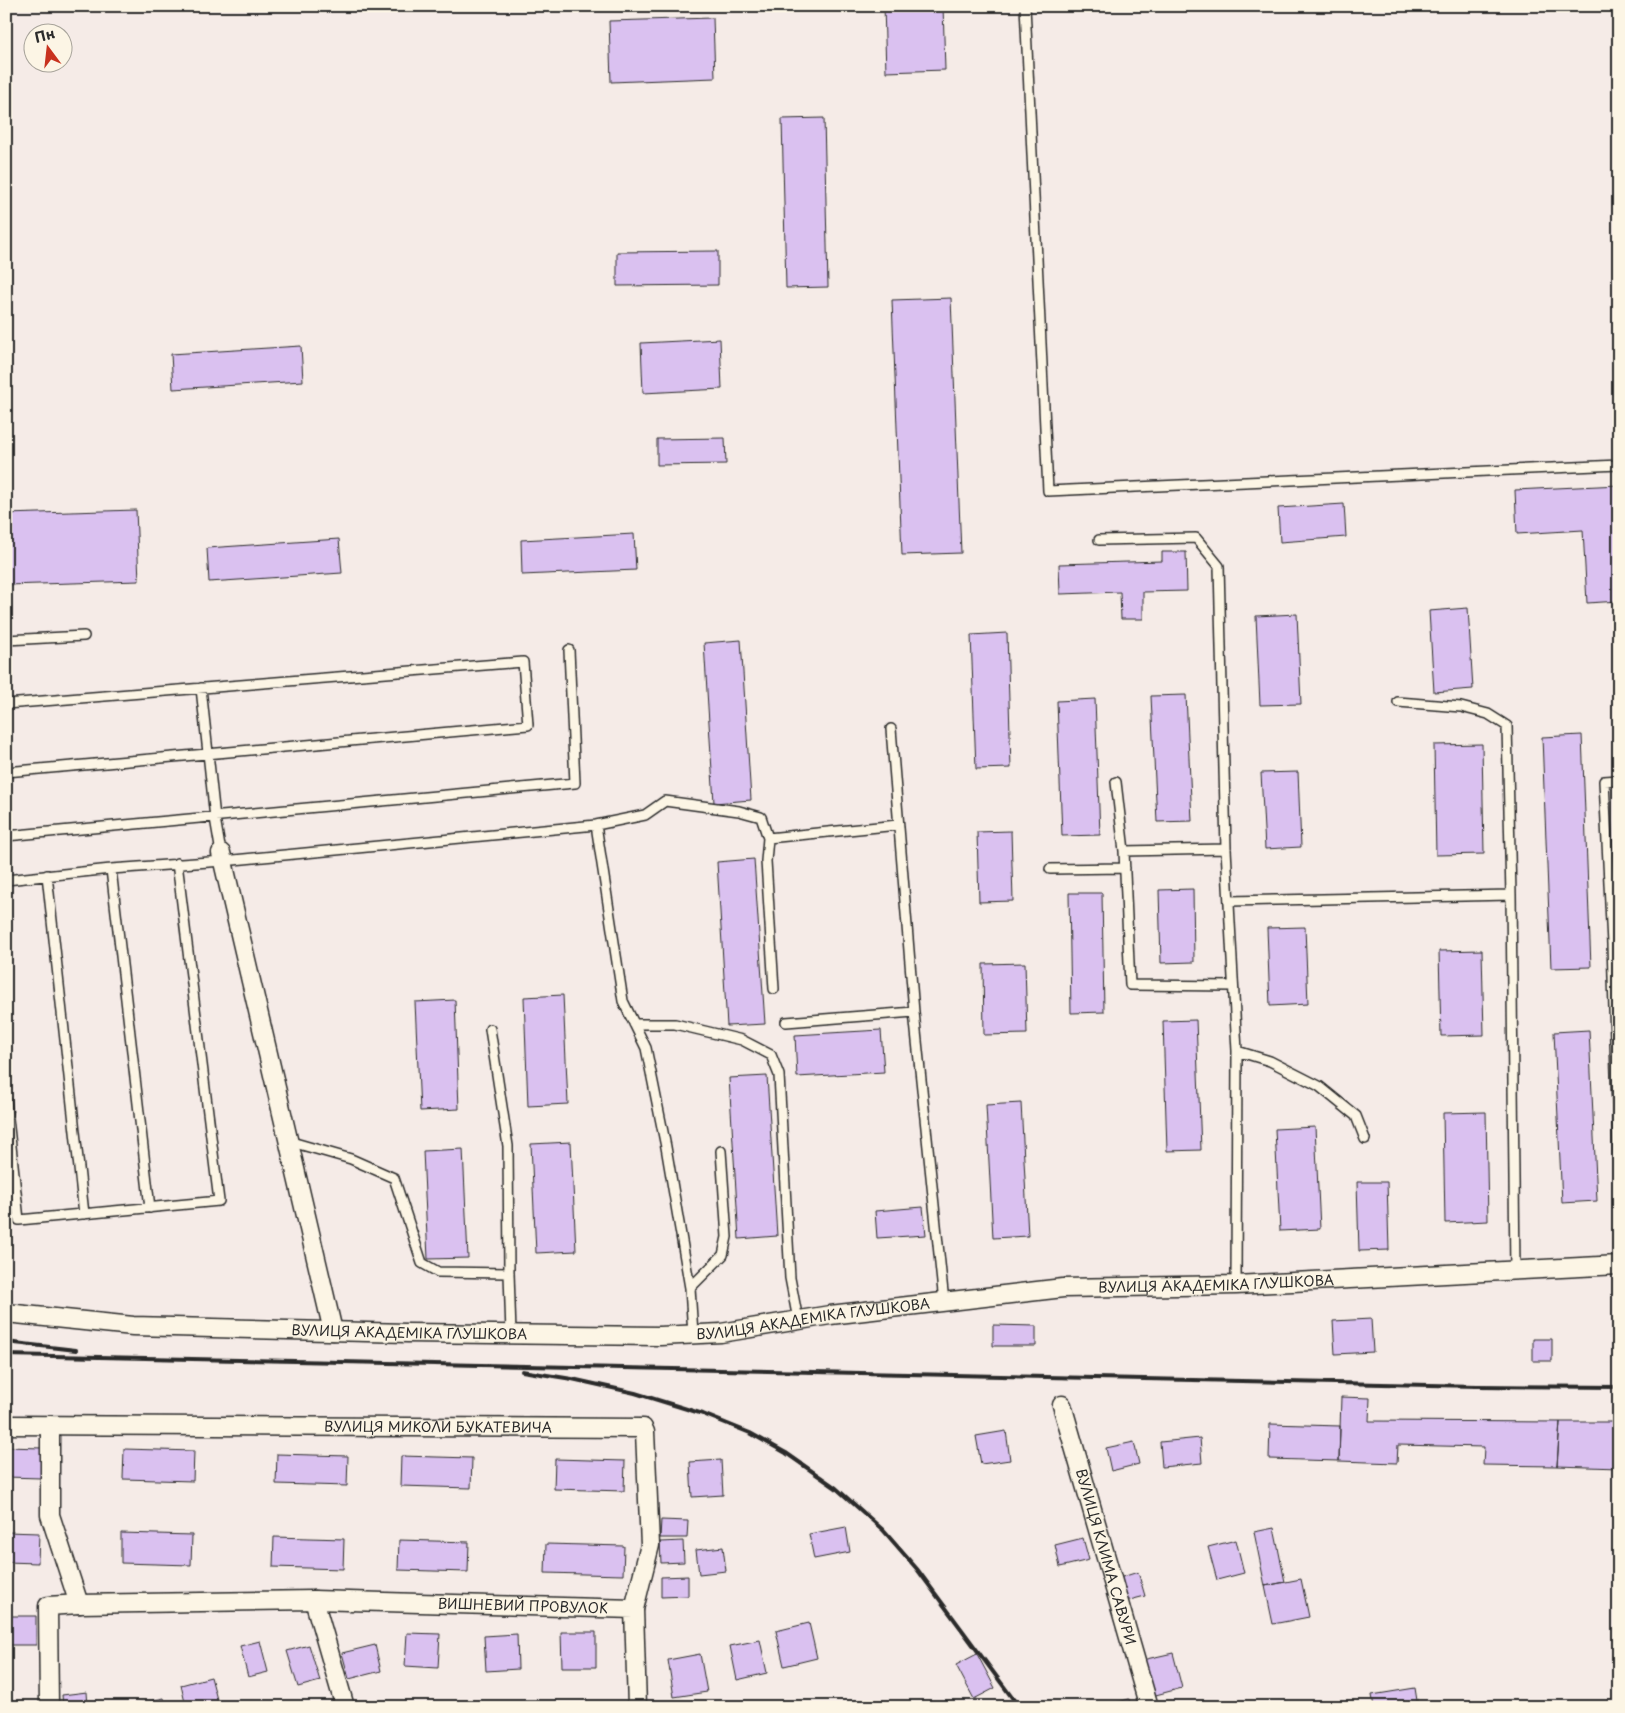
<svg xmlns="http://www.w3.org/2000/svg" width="1625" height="1713" font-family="'Playpen Sans',sans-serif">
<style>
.building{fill:#dac1f0;stroke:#2b2b2b}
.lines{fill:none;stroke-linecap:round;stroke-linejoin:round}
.service-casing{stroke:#2b2b2b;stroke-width:12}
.minor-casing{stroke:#2b2b2b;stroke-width:21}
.service{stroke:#fcf5e5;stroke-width:9}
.minor{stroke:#fcf5e5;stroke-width:18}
.rail{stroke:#2b2b2b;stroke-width:4}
.labels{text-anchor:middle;stroke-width:4.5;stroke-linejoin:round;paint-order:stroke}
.street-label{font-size:14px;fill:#2b2b2b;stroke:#fcf5e5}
</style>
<rect width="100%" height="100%" fill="#f5ebe7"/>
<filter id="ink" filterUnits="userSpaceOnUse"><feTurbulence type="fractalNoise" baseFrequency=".02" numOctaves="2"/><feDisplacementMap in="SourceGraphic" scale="10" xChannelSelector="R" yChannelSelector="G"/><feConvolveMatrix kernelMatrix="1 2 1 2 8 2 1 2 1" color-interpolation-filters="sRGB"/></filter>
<g filter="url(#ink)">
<path class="building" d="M 884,6 L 943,6 L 945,70 L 886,72 Z
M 713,18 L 715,78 L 611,82 L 609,21 Z
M 824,118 L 828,287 L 786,288 L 782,119 Z
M 718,251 L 718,285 L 617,286 L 617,252 Z
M 951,298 L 961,553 L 902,555 L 892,300 Z
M 720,339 L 722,389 L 643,393 L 641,343 Z
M 301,346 L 303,381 L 173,389 L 171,354 Z
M 725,438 L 726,464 L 657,465 L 657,439 Z
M 1619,485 L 1619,601 L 1587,603 L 1583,530 L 1517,534 L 1515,490 Z
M 1344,504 L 1346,537 L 1280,542 L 1278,508 Z
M 136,510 L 139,581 L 6,585 L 6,514 Z
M 634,534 L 636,570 L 522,575 L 521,540 Z
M 339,539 L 342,573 L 209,582 L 207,548 Z
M 1162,552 L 1186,552 L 1187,591 L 1143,592 L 1143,619 L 1121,619 L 1120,592 L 1060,594 L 1059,564 L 1162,561 Z
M 1468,608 L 1473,689 L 1434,692 L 1429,611 Z
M 1297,614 L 1301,704 L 1260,705 L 1256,616 Z
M 1007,633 L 1011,768 L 976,769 L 971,635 Z
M 741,640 L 751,800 L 714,803 L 704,643 Z
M 1186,695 L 1192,821 L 1157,822 L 1151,696 Z
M 1095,699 L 1100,835 L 1062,836 L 1057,701 Z
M 1582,735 L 1591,967 L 1551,968 L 1542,737 Z
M 1482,744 L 1484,854 L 1436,855 L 1434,745 Z
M 1298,772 L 1301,847 L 1265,849 L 1261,773 Z
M 1011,831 L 1013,901 L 979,902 L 977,832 Z
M 754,859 L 765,1024 L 727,1026 L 717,862 Z
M 1193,889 L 1194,962 L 1161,963 L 1159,890 Z
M 1069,893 L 1102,893 L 1104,1012 L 1071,1013 Z
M 1305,927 L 1308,1004 L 1270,1006 L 1267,928 Z
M 1482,950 L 1484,1035 L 1441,1036 L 1439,951 Z
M 1025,963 L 1027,1034 L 984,1035 L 983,964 Z
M 563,995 L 568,1104 L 528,1106 L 524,997 Z
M 455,1000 L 459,1109 L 420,1111 L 415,1002 Z
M 1196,1020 L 1201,1150 L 1167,1151 L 1163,1021 Z
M 881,1030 L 884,1072 L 797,1077 L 795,1035 Z
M 1589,1030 L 1597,1201 L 1562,1203 L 1554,1032 Z
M 767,1076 L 777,1236 L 739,1239 L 729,1078 Z
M 1021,1103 L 1028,1236 L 993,1238 L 986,1105 Z
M 1486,1112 L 1488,1221 L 1445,1223 L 1443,1113 Z
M 1315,1127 L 1320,1229 L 1280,1231 L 1275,1129 Z
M 571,1142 L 576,1251 L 536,1253 L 531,1144 Z
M 463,1149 L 468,1258 L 428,1259 L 423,1151 Z
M 1357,1182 L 1387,1182 L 1389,1250 L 1359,1251 Z
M 923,1207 L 926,1235 L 877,1238 L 875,1211 Z
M 1371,1319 L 1373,1352 L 1335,1354 L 1333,1321 Z
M 993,1325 L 1036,1326 L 1036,1346 L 993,1346 Z
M 1533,1339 L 1552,1339 L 1552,1361 L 1533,1361 Z
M 1341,1397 L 1370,1398 L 1369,1421 L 1560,1422 L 1557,1466 L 1483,1465 L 1484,1447 L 1398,1445 L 1397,1463 L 1339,1461 Z
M 1560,1422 L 1619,1422 L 1619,1468 L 1557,1466 Z
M 1270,1424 L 1340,1426 L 1339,1461 L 1269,1459 Z
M 1006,1431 L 1010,1460 L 981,1464 L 976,1436 Z
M 1200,1438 L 1202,1463 L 1162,1467 L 1160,1442 Z
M 1134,1442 L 1139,1464 L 1111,1471 L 1106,1448 Z
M 6,1447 L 42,1448 L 41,1478 L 6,1477 Z
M 124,1449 L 194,1451 L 193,1481 L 123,1479 Z
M 277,1454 L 348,1456 L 347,1486 L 276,1484 Z
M 401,1456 L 472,1458 L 471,1488 L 400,1486 Z
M 555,1459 L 625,1461 L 624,1491 L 554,1489 Z
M 721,1460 L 723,1495 L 692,1497 L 690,1462 Z
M 661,1520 L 688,1521 L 687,1538 L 660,1538 Z
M 846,1527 L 850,1552 L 814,1559 L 809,1534 Z
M 1274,1528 L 1285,1582 L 1265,1586 L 1254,1532 Z
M 6,1532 L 39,1533 L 38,1563 L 6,1562 Z
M 121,1533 L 192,1535 L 191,1565 L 121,1563 Z
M 274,1537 L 344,1539 L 343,1569 L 273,1567 Z
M 1083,1538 L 1089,1560 L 1060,1567 L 1055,1545 Z
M 399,1540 L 469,1542 L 468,1572 L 398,1570 Z
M 1236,1540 L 1244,1573 L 1217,1580 L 1208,1547 Z
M 683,1541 L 684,1562 L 661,1563 L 660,1542 Z
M 546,1544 L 624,1546 L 623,1575 L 545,1573 Z
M 723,1547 L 726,1571 L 699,1574 L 696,1550 Z
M 1138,1572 L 1145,1596 L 1122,1602 L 1116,1579 Z
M 688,1576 L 688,1596 L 661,1597 L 661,1577 Z
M 1301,1579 L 1309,1617 L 1273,1624 L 1265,1586 Z
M 6,1616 L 36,1616 L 36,1645 L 6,1645 Z
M 809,1623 L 817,1658 L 784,1666 L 776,1631 Z
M 561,1632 L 596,1632 L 596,1667 L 562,1667 Z
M 407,1633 L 440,1634 L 438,1668 L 405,1666 Z
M 517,1634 L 518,1669 L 486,1671 L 484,1636 Z
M 760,1640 L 767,1673 L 737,1680 L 730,1646 Z
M 260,1641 L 268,1672 L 248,1677 L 240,1646 Z
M 309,1645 L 320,1681 L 298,1687 L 287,1651 Z
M 375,1645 L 381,1671 L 349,1679 L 342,1653 Z
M 1173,1653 L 1182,1688 L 1152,1696 L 1142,1660 Z
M 700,1654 L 707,1692 L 674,1697 L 668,1660 Z
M 977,1654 L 995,1688 L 974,1699 L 956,1665 Z
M 211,1677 L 219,1707 L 186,1707 L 181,1685 Z
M 1415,1688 L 1418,1707 L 1374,1707 L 1372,1695 Z
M 87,1692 L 88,1707 L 63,1707 L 62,1695 Z
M 164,1698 L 166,1707 L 133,1707 L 132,1705 Z
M 1129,1699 L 1131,1707 L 1100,1707 Z
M 6,1704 L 35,1705 L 35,1707 L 6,1707 Z"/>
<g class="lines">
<g class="service-casing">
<path id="service" d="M 1025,6 L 1048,491 L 1619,465
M 1099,540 L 1196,538 L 1219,566 L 1226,849 L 1237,1051 L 1236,1285
M 6,640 L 84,636
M 201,688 L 215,818 L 221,853
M 1398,702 L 1461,707 L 1488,714 L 1507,726 L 1511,895 L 1515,1271
M 6,704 L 523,662 L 528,725 L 6,772
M 891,729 L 914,1012 L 944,1302
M 1619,780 L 1604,781 L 1612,944 L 1619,1171
M 1116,782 L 1124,851 L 1130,985 L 1233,986
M 596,825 L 623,1001 L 646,1048 L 666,1147 L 690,1288 L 693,1334
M 6,836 L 575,783 L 569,650
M 1124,851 L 1226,849
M 111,869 L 150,1208
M 1050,869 L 1125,868
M 47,875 L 84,1214
M 6,880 L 111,869 L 223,861 L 596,825 L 645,815 L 665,801 L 739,811 L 761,817 L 768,838
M 1229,901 L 1511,895
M 774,989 L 766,861 L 768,838 L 898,825
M 786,1022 L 914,1012
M 634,1024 L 675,1024 L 742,1040 L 771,1055 L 779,1075 L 790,1278 L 798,1320
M 490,1029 L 508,1146 L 509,1273 L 511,1334
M 1237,1051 L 1270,1061 L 1319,1086 L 1356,1116 L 1365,1139
M 6,1100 L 19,1220 L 219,1201 L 177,863
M 288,1141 L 351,1159 L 394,1178 L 422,1263 L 438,1272 L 509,1273
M 690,1288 L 723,1255 L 727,1237 L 721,1151"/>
</g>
<g class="minor-casing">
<g id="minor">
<path d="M 221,853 L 333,1331"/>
<path id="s1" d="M 6,1313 L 133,1326 L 407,1333 L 660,1336 L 721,1333 L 830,1315 L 1063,1288 L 1236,1285 L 1619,1265"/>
<path id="s2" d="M 1062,1405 L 1149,1707"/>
<path id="s3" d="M 6,1425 L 643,1428 L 645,1432 L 650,1545 L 634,1609"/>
<path d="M 50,1425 L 50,1515 L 79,1604"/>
<path d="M 314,1600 L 345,1707"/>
<path id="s4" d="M 49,1707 L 48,1606 L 79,1604 L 314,1600 L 634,1609 L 637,1707"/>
</g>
</g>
<use href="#service" class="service"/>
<use href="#minor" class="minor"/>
<path class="rail" d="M 6,1342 L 76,1350
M 6,1355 L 1477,1386 L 1619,1387
M 522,1371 L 572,1379 L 635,1393 L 703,1414 L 750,1433 L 786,1453 L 836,1488 L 883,1530 L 917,1569 L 1019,1707"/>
</g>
</g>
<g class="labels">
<g class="street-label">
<text dy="5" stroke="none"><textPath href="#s1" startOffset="1214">ВУЛИЦЯ АКАДЕМІКА ГЛУШКОВА</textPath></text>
<text dy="5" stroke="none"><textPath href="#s1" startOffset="809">ВУЛИЦЯ АКАДЕМІКА ГЛУШКОВА</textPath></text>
<text dy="5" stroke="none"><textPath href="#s1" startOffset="404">ВУЛИЦЯ АКАДЕМІКА ГЛУШКОВА</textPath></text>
<text dy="5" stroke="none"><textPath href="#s3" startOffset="432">ВУЛИЦЯ МИКОЛИ БУКАТЕВИЧА</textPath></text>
<text dy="5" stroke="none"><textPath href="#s2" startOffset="158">ВУЛИЦЯ КЛИМА САВУРИ</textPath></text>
<text dy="5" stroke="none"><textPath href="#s4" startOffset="576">ВИШНЕВИЙ ПРОВУЛОК</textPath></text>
</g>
</g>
<rect width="1625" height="1713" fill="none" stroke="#fcf5e5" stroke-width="25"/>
<rect x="12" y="12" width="1600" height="1688" fill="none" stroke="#2b2b2b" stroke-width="2" filter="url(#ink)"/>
<g transform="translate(48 48) rotate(345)"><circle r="24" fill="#fcf5e5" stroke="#a8a49b"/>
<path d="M0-4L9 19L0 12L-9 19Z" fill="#c8321e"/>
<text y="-8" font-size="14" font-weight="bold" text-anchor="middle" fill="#2b2b2b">Пн</text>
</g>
</svg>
